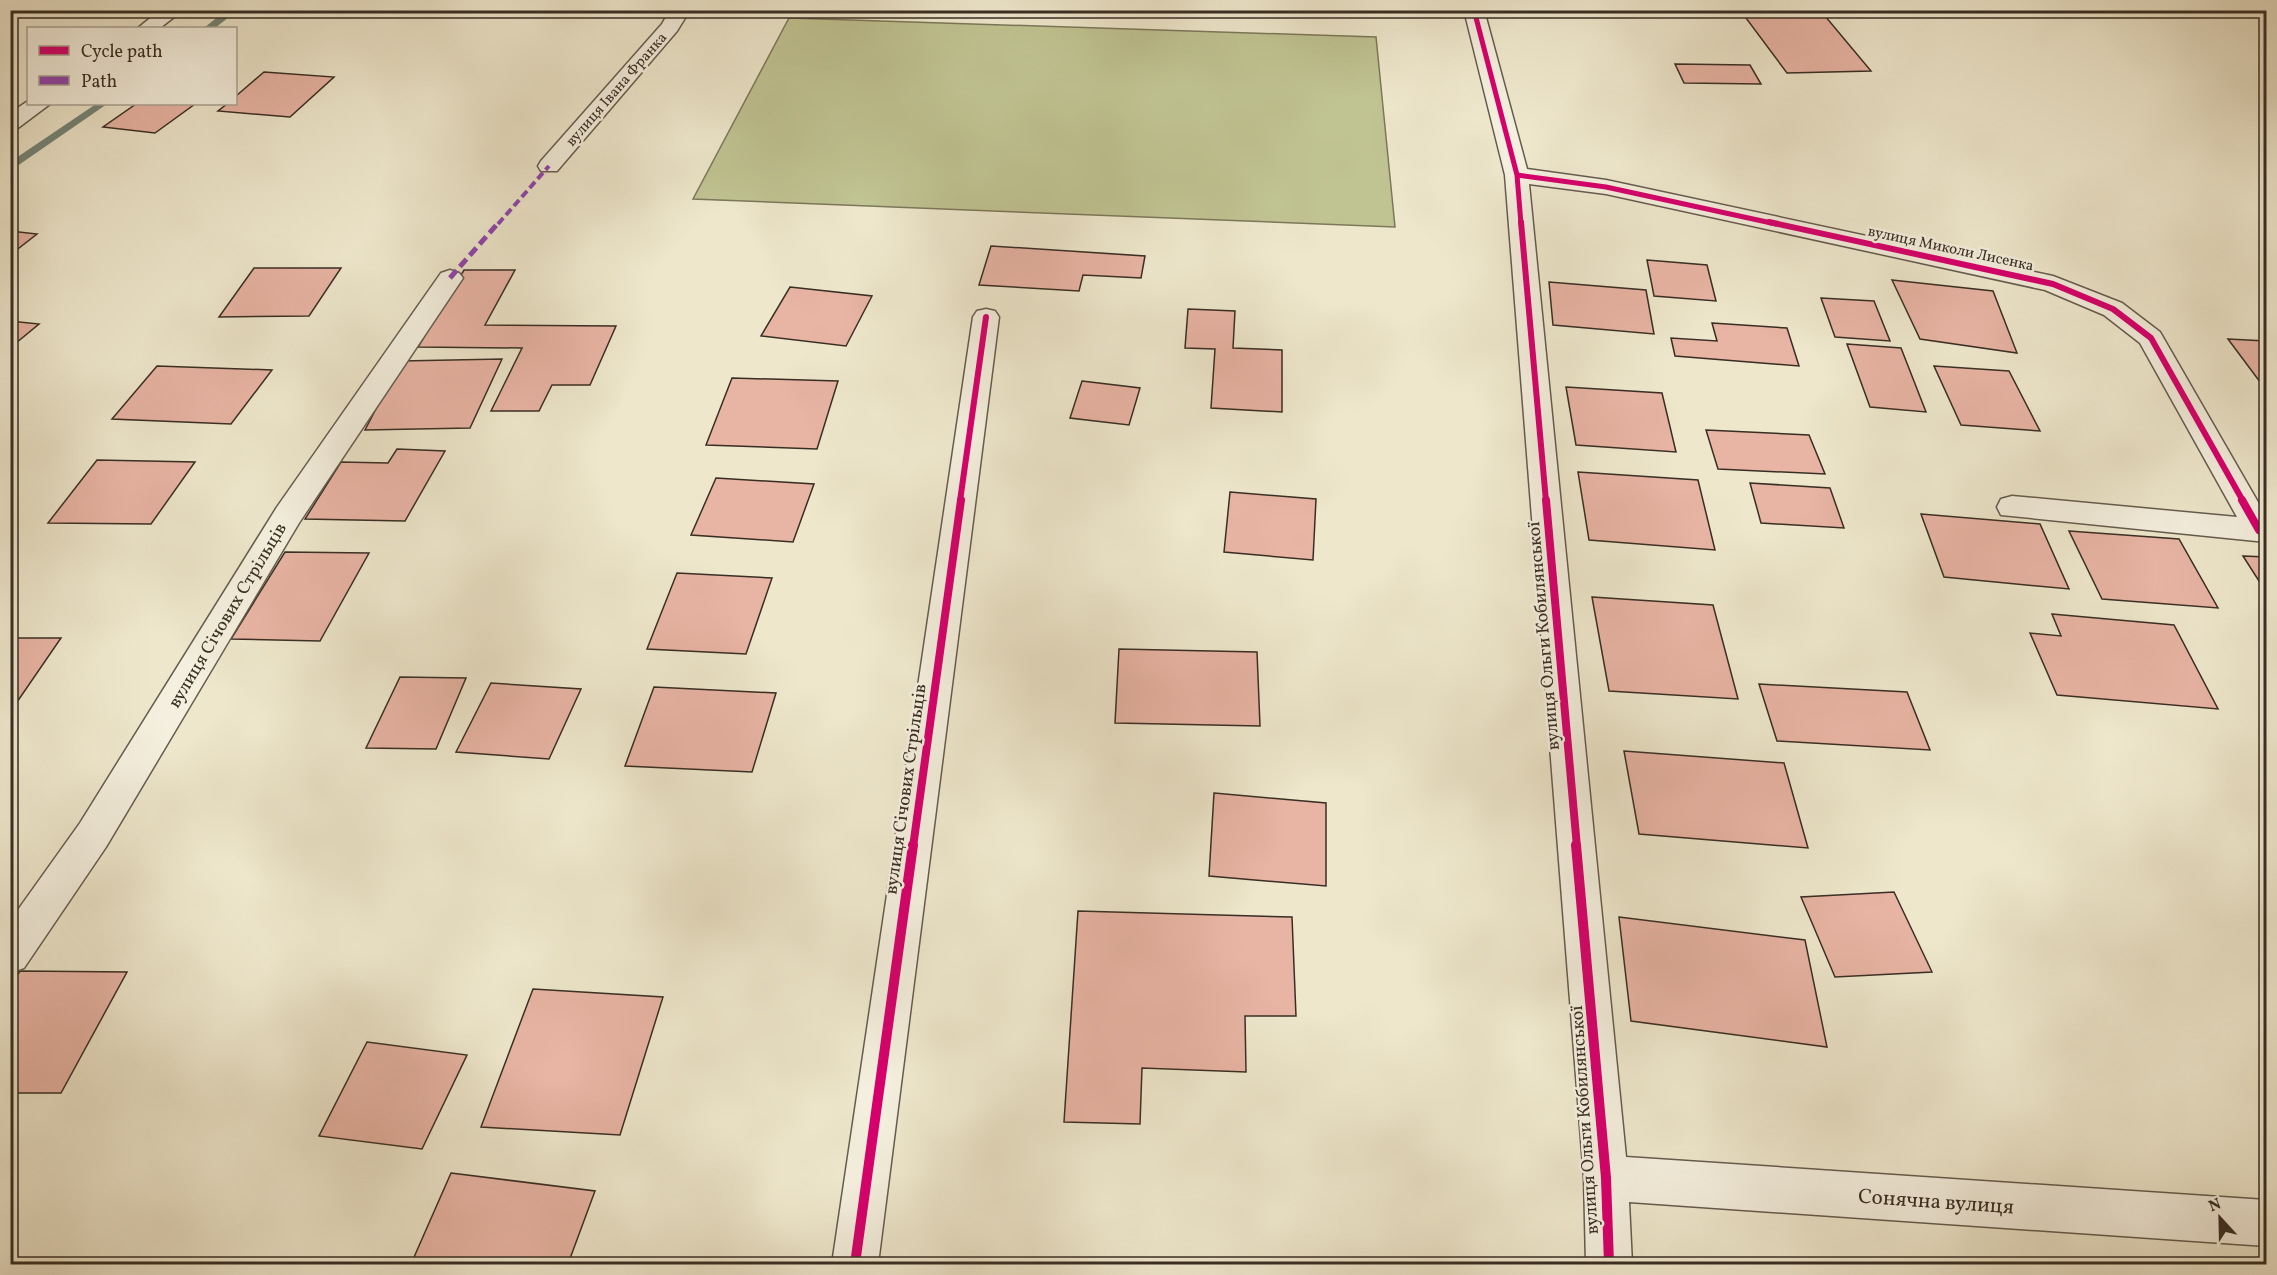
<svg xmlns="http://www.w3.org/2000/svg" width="2277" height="1275" font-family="Vollkorn,serif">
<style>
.green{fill:#c0c392;stroke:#7c785b;stroke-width:1.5}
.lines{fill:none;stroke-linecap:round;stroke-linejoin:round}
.stream{fill:#748679;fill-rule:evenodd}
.building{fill:#e8b4a4;stroke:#392e24;stroke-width:1.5}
.street-casing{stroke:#665c4e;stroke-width:3}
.street{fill:#f4efde;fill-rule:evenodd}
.quiet-far1{stroke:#8e44ad;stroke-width:4;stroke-dasharray:8 4;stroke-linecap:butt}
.quiet{stroke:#8e44ad;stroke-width:5;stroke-dasharray:10 5;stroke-linecap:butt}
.cycleway-far3-casing{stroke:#f4efde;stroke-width:8}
.cycleway-far2-casing{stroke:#f4efde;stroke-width:9}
.cycleway-far1-casing{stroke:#f4efde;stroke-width:11}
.cycleway-casing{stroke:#f4efde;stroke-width:14}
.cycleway-far3{stroke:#d6006c;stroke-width:5}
.cycleway-far2{stroke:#d6006c;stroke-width:6}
.cycleway-far1{stroke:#d6006c;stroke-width:8}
.cycleway{stroke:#d6006c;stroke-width:10}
.labels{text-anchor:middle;stroke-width:5;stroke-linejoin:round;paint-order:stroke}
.far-street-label{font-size:15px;fill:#392e24;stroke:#f4efde}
.street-label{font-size:18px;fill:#392e24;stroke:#f4efde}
.near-street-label{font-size:21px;fill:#392e24;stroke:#f4efde}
</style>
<rect width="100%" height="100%" fill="#eee7cc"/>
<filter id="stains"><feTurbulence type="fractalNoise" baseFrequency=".00333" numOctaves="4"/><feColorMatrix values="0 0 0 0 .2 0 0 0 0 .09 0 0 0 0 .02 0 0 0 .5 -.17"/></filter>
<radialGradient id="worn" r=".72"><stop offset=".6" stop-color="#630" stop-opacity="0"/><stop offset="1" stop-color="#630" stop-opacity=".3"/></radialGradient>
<path class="green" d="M 789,18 L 1376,37 L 1395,227 L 693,199 Z"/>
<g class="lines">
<path class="stream" d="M 226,10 L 238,10 L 215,28 L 204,28 Z
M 96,104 L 107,104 L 10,171 L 10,162 Z"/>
</g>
<path class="building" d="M 965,10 L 1052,10 L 1051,14 Z
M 1740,10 L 1820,10 L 1871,71 L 1787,73 Z
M 1675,64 L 1750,65 L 1761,84 L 1684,83 Z
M 264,72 L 334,77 L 290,117 L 218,111 L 227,104 L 236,104 L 236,96 Z
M 136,104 L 195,104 L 155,133 L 103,127 Z
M 10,231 L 37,234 L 10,255 Z
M 991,246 L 1145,256 L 1141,278 L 1083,275 L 1079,291 L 979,285 Z
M 1647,260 L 1707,265 L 1716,301 L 1654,296 Z
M 254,268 L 341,268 L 309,316 L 219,317 Z
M 464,270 L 515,270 L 485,325 L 616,326 L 590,385 L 552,385 L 539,411 L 491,411 L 522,348 L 418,347 Z
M 1892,280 L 1993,291 L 2017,353 L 1920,339 Z
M 1549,282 L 1646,290 L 1654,334 L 1553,325 Z
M 790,287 L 872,296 L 846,346 L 761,336 Z
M 1821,298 L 1874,301 L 1890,341 L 1835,337 Z
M 1188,309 L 1235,311 L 1233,348 L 1282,350 L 1282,412 L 1211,408 L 1215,349 L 1185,348 Z
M 10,321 L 39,324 L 10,348 Z
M 1712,323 L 1787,328 L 1799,366 L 1675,356 L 1671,338 L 1717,341 Z
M 2228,339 L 2266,341 L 2266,390 Z
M 1847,344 L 1901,348 L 1926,412 L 1870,407 Z
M 502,359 L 470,428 L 365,430 L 401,361 Z
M 157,366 L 272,370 L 231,424 L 112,419 Z
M 1934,366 L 2009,371 L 2040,431 L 1961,425 Z
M 732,378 L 838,381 L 817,449 L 706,445 Z
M 1082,381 L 1140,388 L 1129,425 L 1070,418 Z
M 1566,387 L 1662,393 L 1676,452 L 1576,445 Z
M 1706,430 L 1809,435 L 1825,474 L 1718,469 Z
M 397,449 L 445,451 L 405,521 L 305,519 L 341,462 L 388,463 Z
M 97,460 L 195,462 L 151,524 L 48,523 Z
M 1578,472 L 1698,480 L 1715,550 L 1589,540 Z
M 716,478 L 814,484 L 793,542 L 691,535 Z
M 1750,483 L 1830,488 L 1844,528 L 1761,523 Z
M 1230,492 L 1316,499 L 1313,560 L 1224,552 Z
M 1921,514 L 2040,524 L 2069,589 L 1944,577 Z
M 2069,531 L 2179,539 L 2218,608 L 2102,599 Z
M 285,552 L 369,553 L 320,641 L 231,639 Z
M 2243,556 L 2266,557 L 2266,592 Z
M 677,573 L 772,578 L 746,654 L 647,649 Z
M 1592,597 L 1713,605 L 1738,699 L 1609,691 Z
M 2052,614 L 2174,625 L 2218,709 L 2057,695 L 2030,633 L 2061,636 Z
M 10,638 L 61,638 L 15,705 L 10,705 Z
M 1119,649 L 1257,652 L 1260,726 L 1115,723 Z
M 400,677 L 466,678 L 436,749 L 366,748 Z
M 491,683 L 581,689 L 549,759 L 456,752 Z
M 1759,684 L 1907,692 L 1930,750 L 1777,741 Z
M 654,687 L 776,693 L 752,772 L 625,766 Z
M 1624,751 L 1784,763 L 1808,848 L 1639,834 Z
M 1214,793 L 1326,803 L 1326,886 L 1209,876 Z
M 1894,892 L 1932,972 L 1835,977 L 1801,897 Z
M 1078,911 L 1292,917 L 1296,1016 L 1245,1016 L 1246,1072 L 1142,1068 L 1140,1124 L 1064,1122 Z
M 1619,917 L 1805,940 L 1827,1047 L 1631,1021 Z
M 20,971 L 127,972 L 61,1093 L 10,1093 L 10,986 Z
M 533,989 L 663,997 L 620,1135 L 481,1127 Z
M 367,1042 L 467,1055 L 422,1149 L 319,1136 Z
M 451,1173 L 595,1191 L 568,1264 L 411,1264 Z"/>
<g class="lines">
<g class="street-casing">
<path id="street" d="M 160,10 L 183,10 L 160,28 L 138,28 Z
M 670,10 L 690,10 L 677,31 L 557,171 L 541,171 L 538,166 L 541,161 L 662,24 Z
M 1464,10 L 1484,10 L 1527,169 L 1606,180 L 2053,276 L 2122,303 L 2160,332 L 2266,516 L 2266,542 L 2001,515 L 1997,507 L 2001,499 L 2012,496 L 2237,517 L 2140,343 L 2104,315 L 2045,290 L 1606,194 L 1529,184 L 1626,1157 L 2266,1200 L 2266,1246 L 1629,1202 L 1632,1264 L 1586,1264 L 1584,1178 L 1505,175 Z
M 28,101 L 28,104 L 50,104 L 18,128 L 10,129 L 10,113 Z
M 450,270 L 459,273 L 463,278 L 299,523 L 106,847 L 24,968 L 10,973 L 10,921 L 80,823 L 277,507 L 441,273 Z
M 986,309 L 995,311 L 999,317 L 878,1264 L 832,1264 L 973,317 L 977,311 Z"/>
</g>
<use href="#street" class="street"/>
<path class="quiet-far1" d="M 498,224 L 549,166"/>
<path class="quiet" d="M 450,278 L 499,222"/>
<g class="cycleway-far3-casing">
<path id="cycleway-far3" d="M 1474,10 L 1517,175 L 1521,224
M 1517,175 L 1606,187 L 1776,224"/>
</g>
<g class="cycleway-far2-casing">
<path id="cycleway-far2" d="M 1521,222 L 1546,501
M 1769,222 L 2053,284 L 2113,309 L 2151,338 L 2243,501
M 960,501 L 986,317"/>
</g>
<g class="cycleway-far1-casing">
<path id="cycleway-far1" d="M 1546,500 L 1577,847
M 2242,500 L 2259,530
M 913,847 L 961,500"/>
</g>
<g class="cycleway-casing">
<path id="cycleway" d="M 1576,845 L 1606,1178 L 1609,1264
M 855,1264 L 913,845"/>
</g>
<use href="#cycleway-far3" class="cycleway-far3"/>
<use href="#cycleway-far2" class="cycleway-far2"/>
<use href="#cycleway-far1" class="cycleway-far1"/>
<use href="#cycleway" class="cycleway"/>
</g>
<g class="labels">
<g class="far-street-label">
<text transform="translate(616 89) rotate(-49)" y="5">вулиця Івана Франка</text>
<text transform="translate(1951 248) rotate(12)" y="5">вулиця Миколи Лисенка</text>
</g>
<g class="street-label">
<text transform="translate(227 615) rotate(-59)" y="6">вулиця Січових Стрільців</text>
<text transform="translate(1543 636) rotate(-95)" y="6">вулиця Ольги Кобилянської</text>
<text transform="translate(905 789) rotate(-82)" y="6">вулиця Січових Стрільців</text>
<text transform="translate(1584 1120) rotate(-94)" y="6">вулиця Ольги Кобилянської</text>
</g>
<g class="near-street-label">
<text transform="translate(1936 1201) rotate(4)" y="7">Сонячна вулиця</text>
</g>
</g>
<rect width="2277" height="1275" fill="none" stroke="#eee7cc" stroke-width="36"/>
<rect x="12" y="12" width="2253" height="1251" fill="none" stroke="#392e24" stroke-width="3"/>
<rect x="18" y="18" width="2241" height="1239" fill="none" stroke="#392e24" stroke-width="1.5"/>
<rect x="27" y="27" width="210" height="78" fill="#f4efde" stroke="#a9a294" stroke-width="1.5"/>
<rect x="39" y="46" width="30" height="9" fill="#d6006c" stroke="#a9a294" stroke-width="1.5"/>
<text x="81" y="57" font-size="18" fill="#392e24">Cycle path</text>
<rect x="39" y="76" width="30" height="9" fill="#8e44ad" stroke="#a9a294" stroke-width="1.5"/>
<text x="81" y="87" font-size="18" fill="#392e24">Path</text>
<g transform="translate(2220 1218) rotate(338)" stroke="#f4efde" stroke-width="4.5" paint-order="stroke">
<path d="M0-4.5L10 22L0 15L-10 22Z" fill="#392e24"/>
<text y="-9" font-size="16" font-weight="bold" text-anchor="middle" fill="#392e24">N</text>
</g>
<rect width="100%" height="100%" filter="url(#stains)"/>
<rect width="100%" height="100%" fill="url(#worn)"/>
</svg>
